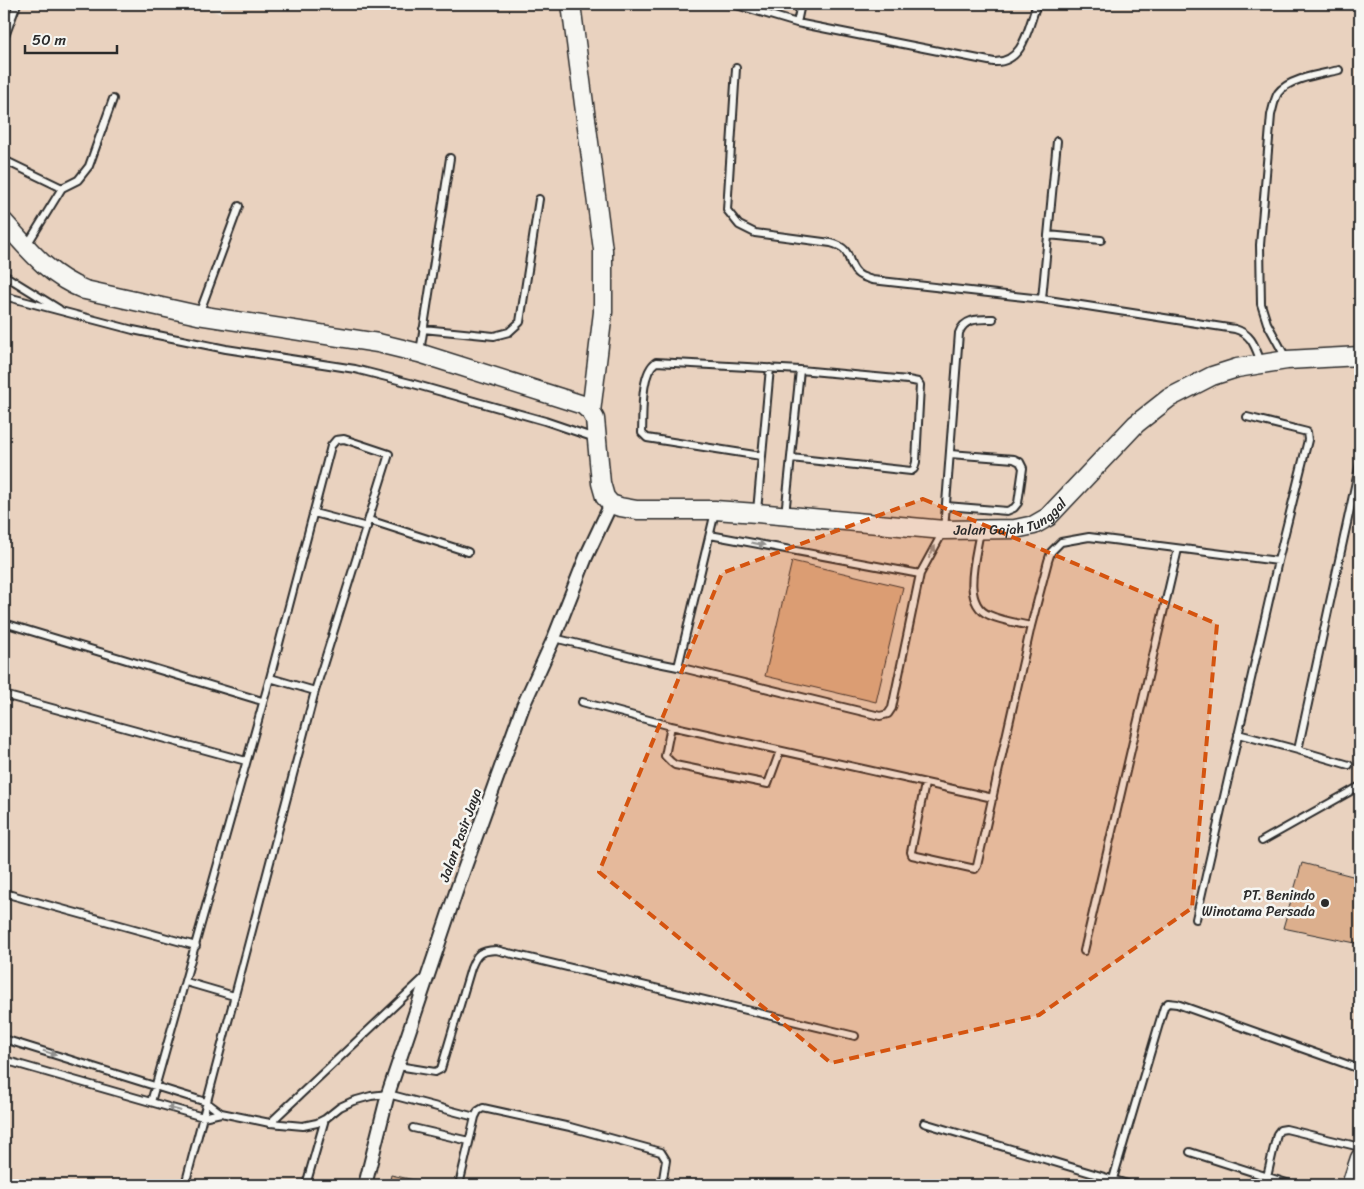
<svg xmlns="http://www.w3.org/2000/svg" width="1364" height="1189" font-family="Sriracha,sans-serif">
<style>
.built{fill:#e9d2bf}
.building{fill:#dcaf8d;stroke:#2b2b2b}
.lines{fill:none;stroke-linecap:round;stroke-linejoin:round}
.lane-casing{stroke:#2b2b2b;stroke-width:10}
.street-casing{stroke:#2b2b2b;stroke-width:16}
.secondary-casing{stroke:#2b2b2b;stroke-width:21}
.lane{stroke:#f6f6f2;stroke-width:6}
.street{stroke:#f6f6f2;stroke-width:12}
.secondary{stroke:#f6f6f2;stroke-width:18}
.oneway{fill:#90908e}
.marked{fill:#d5540f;fill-opacity:0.2;stroke:#d5540f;stroke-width:4;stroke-dasharray:10 6;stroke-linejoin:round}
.poi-dot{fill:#2b2b2b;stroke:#f6f6f2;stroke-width:2}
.labels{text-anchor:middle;stroke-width:5;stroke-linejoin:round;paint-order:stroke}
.street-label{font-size:14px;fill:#2b2b2b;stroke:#f6f6f2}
.poi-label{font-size:14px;fill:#2b2b2b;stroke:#f6f6f2;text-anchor:end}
</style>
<rect width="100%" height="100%" fill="#eee1d4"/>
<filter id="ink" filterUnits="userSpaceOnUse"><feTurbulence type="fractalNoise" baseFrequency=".02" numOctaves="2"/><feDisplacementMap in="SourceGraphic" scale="10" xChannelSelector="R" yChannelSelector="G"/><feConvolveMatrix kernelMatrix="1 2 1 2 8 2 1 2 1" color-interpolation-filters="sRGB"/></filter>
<g filter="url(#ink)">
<path class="built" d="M 4,4 L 199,4 L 220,14 L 226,4 L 1360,4 L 1360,1185 L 4,1185 Z"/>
<path class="building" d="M 792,561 L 903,587 L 876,702 L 765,676 Z
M 1302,863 L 1360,878 L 1360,944 L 1283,928 Z
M 391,1175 L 419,1181 L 419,1185 L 389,1185 Z"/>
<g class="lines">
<g class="lane-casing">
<path id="lane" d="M 733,4 L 797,23 L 994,62 C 1024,63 1028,27 1037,4
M 797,23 L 801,4
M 4,39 L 17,4
M 736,68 L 727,210 L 739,225 L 755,233 L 831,243 C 854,249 845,261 857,273 C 861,277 867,278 872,280 L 1042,299 L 1235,329 C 1252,334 1255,347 1261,362
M 4,160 L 62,188 L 27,245
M 62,188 L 78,180 L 89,166 L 113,99
M 1048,235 L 1101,240
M 4,275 L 59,309
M 4,296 L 133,330 L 226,349 L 355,369 L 410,383 L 545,421 L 595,438
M 1042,299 L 1057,141
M 199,314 L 239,206
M 423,329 L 494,336 L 509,332 L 520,322 L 539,199
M 420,352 L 450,158
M 1286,358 L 1267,323 L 1261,304 L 1260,245 L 1271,115 C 1273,108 1274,100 1278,93 C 1289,78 1322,74 1339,70
M 761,456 L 647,438 L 642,433 C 643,415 640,373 656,362 L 800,370 L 908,380 L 918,382 L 920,385 L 916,462 L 914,469 L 911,471 L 791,458
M 946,506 L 1007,511 L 1014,508 L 1018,503 L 1023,468 L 1020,462 L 1014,459 L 950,454
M 757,511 L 770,368
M 314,513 L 367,527
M 785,515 L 800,370
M 369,520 L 468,552
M 980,530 C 977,554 960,603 989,615 C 1002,621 1018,623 1031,626
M 710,535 L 920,574
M 4,623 L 262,701
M 554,638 L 648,661 L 678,667 L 715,512
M 678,667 L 880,716 L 888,714 L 892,708 L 920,574 L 944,530 L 959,333 C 964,318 979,319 993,319
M 270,678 L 315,691
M 4,695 L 246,761
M 582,702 L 671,726 L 993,798
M 671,726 L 665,756 L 671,762 L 675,765 L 768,784 L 780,751
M 1238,734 L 1298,750 L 1349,765
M 1298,750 L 1360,463
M 925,784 L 911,852 L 912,855 L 975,869 L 977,866 L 1031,626 L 1048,561 L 1051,552 L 1061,542 L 1089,537 L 1278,561
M 1262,841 L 1360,786
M 4,893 L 196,946
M 1196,919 L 1278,561 L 1308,440 L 1307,432 L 1247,417
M 1084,951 L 1178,549
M 186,982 L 234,996
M 4,1039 L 206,1102 L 221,1113
M 4,1060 L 203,1117 L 221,1113 L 270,1123 L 303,1126 L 317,1123 L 325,1119
M 398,1066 L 435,1072 L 441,1069 L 471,968 C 477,953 480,951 496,950 L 855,1036
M 151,1102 L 270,678 L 331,446 L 336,440 L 344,439 L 389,454 L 315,691 L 185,1185
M 475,1117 L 478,1111 L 483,1108 L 570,1127 L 661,1152 L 666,1160 L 662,1185
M 270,1123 L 424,978
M 924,1123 L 1131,1185
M 413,1128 L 469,1141
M 1190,1152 L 1293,1185
M 1267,1177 L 1277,1134 L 1280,1130 L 1286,1129 L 1360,1147
M 1113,1179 L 1164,1007 L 1168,1003 L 1177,1004 L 1360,1069
M 306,1185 L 325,1119 L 340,1107 L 353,1101 L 371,1096 L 388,1094 L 475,1117 L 459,1185"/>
</g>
<g class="street-casing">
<path id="street" d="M 365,1185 L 388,1094 L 457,889 L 523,706 L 554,638 L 586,557 L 611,504"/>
</g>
<g class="secondary-casing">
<g id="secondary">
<path d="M 571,4 L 603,250 L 603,312 L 591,412"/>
<path id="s1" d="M 4,222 C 29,250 49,276 85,290 L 198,315 L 378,343 L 419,353 L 583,405 L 591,412 L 595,419 L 601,483 L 605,497 L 611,504 L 620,507 L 637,510 L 715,510 L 757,513 L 944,530 L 1015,529 L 1034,525 L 1048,517 L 1136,424 L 1169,398 L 1212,376 L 1237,368 L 1287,360 L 1360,356"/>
<path d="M 1351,1185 L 1360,1158"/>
</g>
</g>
<use href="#lane" class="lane"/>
<use href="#street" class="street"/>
<use href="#secondary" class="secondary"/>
</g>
<defs><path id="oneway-solid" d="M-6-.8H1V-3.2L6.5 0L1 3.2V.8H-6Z" transform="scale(1.25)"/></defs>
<g class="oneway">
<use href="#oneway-solid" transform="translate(758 544) rotate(11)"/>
<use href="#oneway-solid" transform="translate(932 552) rotate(-63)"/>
<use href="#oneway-solid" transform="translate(50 1053) rotate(17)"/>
<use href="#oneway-solid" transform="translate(174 1109) rotate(-164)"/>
</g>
</g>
<path class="marked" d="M 923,499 L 1217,624 L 1192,908 L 1039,1015 L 831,1063 L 599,872 L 722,573 Z"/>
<circle class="poi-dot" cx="1325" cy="903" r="5"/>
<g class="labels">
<g class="street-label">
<text dy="5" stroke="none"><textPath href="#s1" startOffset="1130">Jalan Gajah Tunggal</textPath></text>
<text transform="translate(460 835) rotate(-70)" y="5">Jalan Pasir Jaya</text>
</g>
<g class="poi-label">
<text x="1315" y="900">PT. Benindo<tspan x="1315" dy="16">Winotama Persada</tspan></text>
</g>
</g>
<rect width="1364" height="1189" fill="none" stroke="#f6f6f2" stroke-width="20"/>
<rect x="10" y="10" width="1344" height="1169" fill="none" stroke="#2b2b2b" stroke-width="2" filter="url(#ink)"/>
<path d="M25 45v8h92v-8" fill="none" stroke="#2b2b2b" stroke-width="2.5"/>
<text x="32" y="45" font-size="15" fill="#2b2b2b" stroke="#f6f6f2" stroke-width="4" paint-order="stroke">50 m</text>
</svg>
